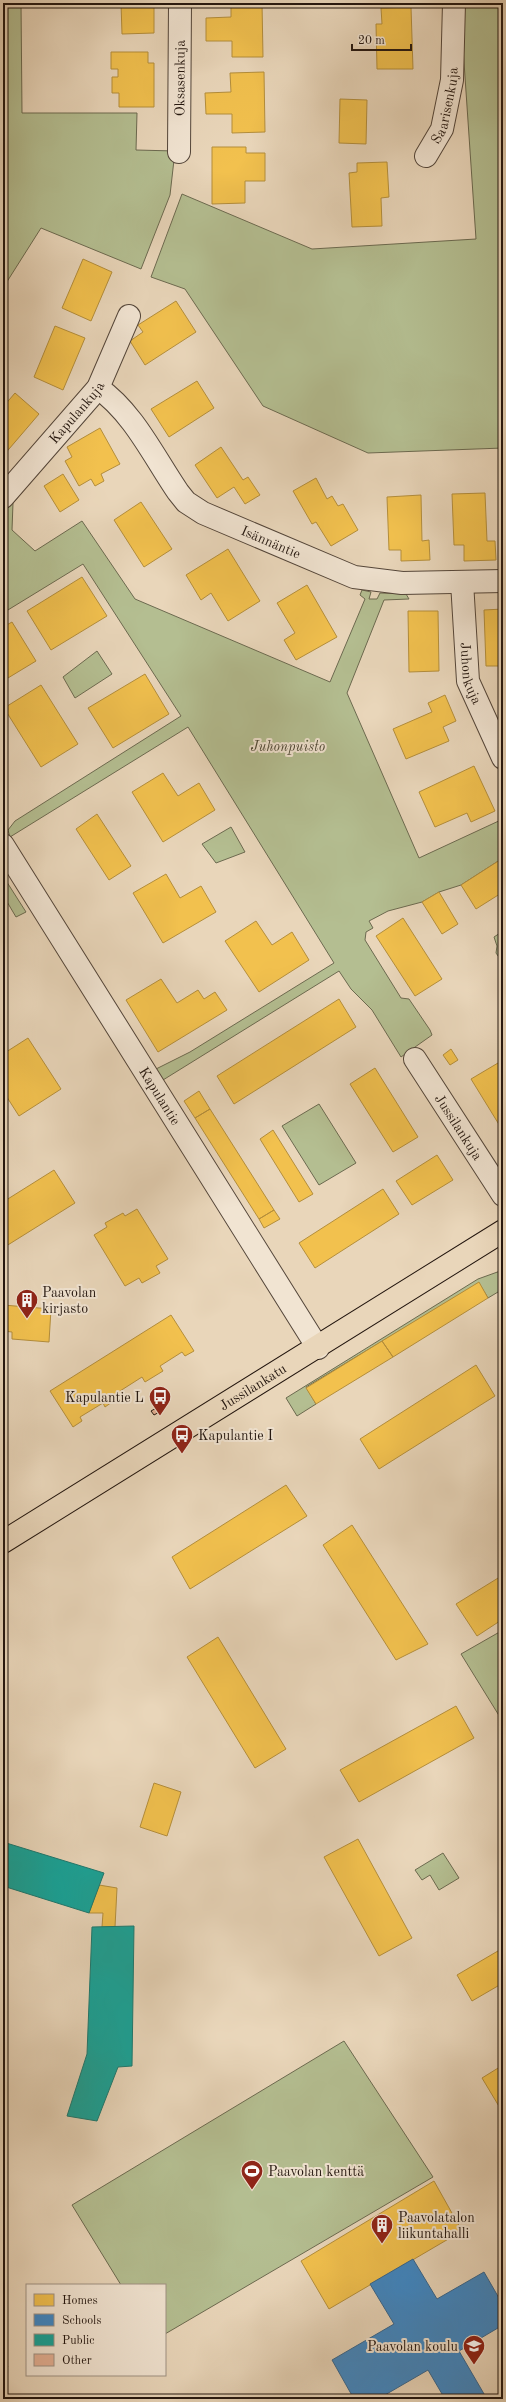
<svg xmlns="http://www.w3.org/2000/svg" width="506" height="2402" font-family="'Old Standard TT',serif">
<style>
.green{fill:#b4be91;stroke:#6c6a50}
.homes{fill:#f2c14e;stroke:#b48e3b}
.schools{fill:#3f88c5;stroke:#37668e}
.public{fill:#17a398;stroke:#1b796f}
.building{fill:#e3b094;stroke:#23160f}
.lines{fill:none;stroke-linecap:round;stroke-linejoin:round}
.minor-casing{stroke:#54463a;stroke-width:24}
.major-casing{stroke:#23160f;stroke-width:24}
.minor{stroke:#f1e4d2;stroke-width:22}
.major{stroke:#e9d6ba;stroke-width:22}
.labels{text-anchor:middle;stroke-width:4;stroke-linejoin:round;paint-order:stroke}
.street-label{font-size:14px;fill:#23160f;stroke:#f1e4d2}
.park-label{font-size:14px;font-style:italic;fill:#4e4836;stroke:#f1e4d2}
.poi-label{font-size:14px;fill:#23160f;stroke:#f1e4d2;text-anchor:start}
</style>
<rect width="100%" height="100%" fill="#e9d6ba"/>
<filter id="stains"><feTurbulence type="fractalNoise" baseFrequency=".005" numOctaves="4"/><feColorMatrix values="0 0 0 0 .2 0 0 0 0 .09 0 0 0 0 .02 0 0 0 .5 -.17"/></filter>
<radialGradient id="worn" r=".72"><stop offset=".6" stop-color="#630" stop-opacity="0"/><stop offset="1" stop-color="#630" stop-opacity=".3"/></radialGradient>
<path class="green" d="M 3,3 L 21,3 L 22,113 L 137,113 L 136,150 L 175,151 L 170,195 L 141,269 L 41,228 L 3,288 Z
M 460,3 L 503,3 L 503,448 L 368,453 L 263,406 L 185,289 L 151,277 L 182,194 L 312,249 L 476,239 Z
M 23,491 L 13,503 L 12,530 L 35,551 L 82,521 L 135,599 L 330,682 L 365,599 L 360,595 L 362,590 L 371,592 L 369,599 L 377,599 L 380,593 L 406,594 L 409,599 L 384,600 L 347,693 L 419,858 L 503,819 L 503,858 L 461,885 L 439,892 L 422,902 L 388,911 L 369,921 L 373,928 L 366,932 L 365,940 L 401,998 L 409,999 L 430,1030 L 432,1035 L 401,1057 L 372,1010 L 351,989 L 339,971 L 163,1080 L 154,1070 L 190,1052 L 334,963 L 188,727 L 10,837 L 8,830 L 15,821 L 181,716 L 83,564 L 3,613 L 3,536 L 7,508 L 8,503 Z
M 97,651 L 112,674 L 75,698 L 63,677 Z
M 231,827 L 245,852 L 216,863 L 202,844 Z
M 3,876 L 26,912 L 16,917 L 3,895 Z
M 503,931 L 503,963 L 496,953 L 497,946 L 494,937 Z
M 319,1104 L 356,1163 L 319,1185 L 282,1126 Z
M 503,1270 L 503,1289 L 488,1298 L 479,1283 L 306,1387 L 316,1404 L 297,1416 L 286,1398 L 478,1279 Z
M 503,1630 L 503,1722 L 461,1654 Z
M 443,1853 L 459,1878 L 439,1890 L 430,1875 L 422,1880 L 415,1870 Z
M 344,2041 L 433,2177 L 165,2334 L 165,2285 L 121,2285 L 72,2205 Z"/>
<path class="homes" d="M 121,3 L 154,3 L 154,33 L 122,34 Z
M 231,3 L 262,3 L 263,57 L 232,57 L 232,41 L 206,41 L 206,18 L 231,17 Z
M 411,7 L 413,69 L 377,69 L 376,24 L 382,24 L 381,8 Z
M 111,52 L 148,52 L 148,63 L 154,63 L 154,107 L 119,107 L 119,93 L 112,93 L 112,77 L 118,77 L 118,69 L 111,69 Z
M 264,72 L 265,132 L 232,133 L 232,114 L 206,114 L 205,93 L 231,92 L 230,73 Z
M 340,99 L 367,100 L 366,144 L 339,143 Z
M 212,147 L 246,147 L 246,153 L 265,153 L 265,181 L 245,181 L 245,203 L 212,204 Z
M 387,162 L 389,197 L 381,198 L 382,226 L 352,227 L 349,173 L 357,172 L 357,163 Z
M 83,259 L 112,272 L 91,321 L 62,308 Z
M 176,301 L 196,332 L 145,365 L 130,341 L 143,332 L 138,325 Z
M 55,326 L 85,338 L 63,390 L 34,377 Z
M 197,381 L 214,408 L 169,437 L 151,409 Z
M 15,393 L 39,414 L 3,456 L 3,407 Z
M 100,428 L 120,464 L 101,474 L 104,481 L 95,486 L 91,479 L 79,486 L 65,461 L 72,457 L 67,447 Z
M 221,447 L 243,480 L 248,477 L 260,495 L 245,504 L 234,487 L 217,498 L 195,465 Z
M 63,474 L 79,500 L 60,512 L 44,486 Z
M 316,478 L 327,499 L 332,496 L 338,506 L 343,504 L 358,530 L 331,546 L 316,522 L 312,524 L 293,491 Z
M 485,493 L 487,541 L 495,541 L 496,560 L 464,561 L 464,545 L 454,545 L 452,494 Z
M 421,495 L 422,541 L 429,540 L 430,560 L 401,561 L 401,550 L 389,550 L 387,497 Z
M 141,502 L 172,549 L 144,567 L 114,520 Z
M 228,549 L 260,601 L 228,621 L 211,593 L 201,600 L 186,575 Z
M 82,577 L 107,616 L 51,650 L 27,611 Z
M 307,585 L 337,637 L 296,660 L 284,640 L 295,633 L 277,603 Z
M 503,609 L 503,666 L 486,666 L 484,610 Z
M 408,611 L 438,611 L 439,671 L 409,672 Z
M 12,622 L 36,661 L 3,681 L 3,627 Z
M 145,674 L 169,714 L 113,748 L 88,708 Z
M 41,685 L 78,744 L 41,767 L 4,708 Z
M 445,695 L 456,721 L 443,727 L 449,741 L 406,759 L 393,729 L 432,712 L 428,703 Z
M 474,766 L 495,811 L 471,822 L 467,813 L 435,827 L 419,792 Z
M 163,773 L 178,796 L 199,783 L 215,810 L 163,842 L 132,792 Z
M 97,814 L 131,866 L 109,880 L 76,829 Z
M 503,858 L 503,892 L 476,909 L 461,885 Z
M 166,874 L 180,898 L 201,886 L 216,912 L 163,943 L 133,893 Z
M 439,892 L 458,924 L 442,934 L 422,902 Z
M 403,918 L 442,979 L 415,996 L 376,936 Z
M 256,921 L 272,945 L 292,932 L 309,960 L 259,992 L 225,941 Z
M 161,979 L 177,1003 L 198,990 L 204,999 L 215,992 L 227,1010 L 158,1052 L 126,1000 Z
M 339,999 L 356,1027 L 234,1104 L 217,1076 Z
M 28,1038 L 61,1089 L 19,1116 L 3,1091 L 3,1054 Z
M 451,1049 L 458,1060 L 450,1065 L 443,1055 Z
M 498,1063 L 503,1070 L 503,1131 L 471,1079 Z
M 375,1068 L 418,1137 L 393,1152 L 350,1084 Z
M 199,1091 L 210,1109 L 195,1118 L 184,1101 Z
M 210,1109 L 274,1210 L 259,1219 L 195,1118 Z
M 273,1130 L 313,1194 L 299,1202 L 260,1139 Z
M 437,1155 L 453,1180 L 412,1205 L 396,1181 Z
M 54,1170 L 75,1203 L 3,1248 L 3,1202 Z
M 383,1189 L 399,1214 L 315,1268 L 299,1243 Z
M 137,1209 L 168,1259 L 156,1266 L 160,1273 L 142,1283 L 139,1278 L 125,1286 L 94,1235 L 107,1227 L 105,1223 L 123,1213 L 125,1216 Z
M 274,1210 L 280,1219 L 264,1228 L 259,1219 Z
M 479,1282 L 488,1298 L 393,1357 L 382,1341 Z
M 3,1305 L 51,1309 L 49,1342 L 12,1339 L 12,1332 L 3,1331 Z
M 171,1315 L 194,1351 L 185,1356 L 182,1352 L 160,1366 L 163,1371 L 145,1382 L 142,1377 L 120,1391 L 122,1395 L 105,1407 L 103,1403 L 80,1417 L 82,1421 L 73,1427 L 50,1391 Z
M 382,1341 L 393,1357 L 316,1404 L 306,1388 Z
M 476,1365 L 495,1396 L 379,1469 L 360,1439 Z
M 286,1485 L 307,1516 L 190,1589 L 172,1557 Z
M 352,1525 L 428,1644 L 396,1660 L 323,1545 Z
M 503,1575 L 503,1619 L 477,1636 L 456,1604 Z
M 218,1637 L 286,1749 L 255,1768 L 187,1657 Z
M 456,1706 L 474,1738 L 359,1802 L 340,1770 Z
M 154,1783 L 181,1792 L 167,1836 L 140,1827 Z
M 358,1839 L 412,1938 L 379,1956 L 324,1857 Z
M 99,1885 L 117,1888 L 115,1927 L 102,1927 L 103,1913 L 89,1913 Z
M 503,1948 L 503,1983 L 472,2001 L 457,1975 Z
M 503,2065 L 503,2113 L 482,2078 Z
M 434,2181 L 462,2231 L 329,2309 L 301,2261 Z
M 3,2359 L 8,2367 L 3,2370 Z"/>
<path class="schools" d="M 413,2259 L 437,2299 L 484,2272 L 503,2305 L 503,2325 L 459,2351 L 487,2399 L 445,2399 L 428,2370 L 378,2399 L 354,2399 L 332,2360 L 394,2324 L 370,2284 Z"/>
<path class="public" d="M 3,1842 L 104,1873 L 89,1913 L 3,1886 Z
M 134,1926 L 132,2066 L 118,2067 L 97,2121 L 67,2116 L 87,2054 L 92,1927 Z"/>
<path class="building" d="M 160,1406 L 163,1410 L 154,1415 L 151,1411 Z"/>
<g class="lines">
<g class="minor-casing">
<g id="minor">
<path id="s1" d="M 179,152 L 180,3"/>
<path id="s2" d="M 426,156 L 442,129 L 452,80 L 454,3"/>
<path id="s3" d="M 98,388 C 133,412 154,457 178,492 L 186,502 L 203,513 L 354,577 L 402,583 L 503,581"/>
<path id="s4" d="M 3,497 L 98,388 L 129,316"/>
<path id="s5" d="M 462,582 L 468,681 L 503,758"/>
<path id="s6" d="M 3,845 L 318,1348"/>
<path id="s7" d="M 415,1059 L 503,1195"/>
</g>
</g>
<g class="major-casing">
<g id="major">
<path id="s8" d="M 3,1542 L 503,1231"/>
</g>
</g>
<use href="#minor" class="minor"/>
<use href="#major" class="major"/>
</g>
<defs>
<g id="building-pin" transform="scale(1.15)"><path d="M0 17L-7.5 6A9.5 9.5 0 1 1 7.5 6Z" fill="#8f2418" stroke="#f1e4d2"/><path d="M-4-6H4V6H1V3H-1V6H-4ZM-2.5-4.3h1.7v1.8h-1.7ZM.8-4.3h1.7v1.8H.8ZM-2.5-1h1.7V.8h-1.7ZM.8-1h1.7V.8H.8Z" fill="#fff"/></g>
<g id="bus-pin" transform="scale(1.15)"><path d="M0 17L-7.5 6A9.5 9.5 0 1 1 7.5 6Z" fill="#8f2418" stroke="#f1e4d2"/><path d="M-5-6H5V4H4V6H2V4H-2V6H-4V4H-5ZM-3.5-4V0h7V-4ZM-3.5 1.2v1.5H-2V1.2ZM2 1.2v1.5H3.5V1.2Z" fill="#fff"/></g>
<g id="stadium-pin" transform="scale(1.15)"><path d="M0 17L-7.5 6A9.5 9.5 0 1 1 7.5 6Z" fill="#8f2418" stroke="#f1e4d2"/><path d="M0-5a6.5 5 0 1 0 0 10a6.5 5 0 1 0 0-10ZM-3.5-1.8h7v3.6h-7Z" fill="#fff"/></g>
<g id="school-pin" transform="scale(1.15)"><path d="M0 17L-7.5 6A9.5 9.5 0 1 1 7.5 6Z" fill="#8f2418" stroke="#f1e4d2"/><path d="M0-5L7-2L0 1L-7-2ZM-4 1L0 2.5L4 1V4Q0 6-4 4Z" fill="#fff"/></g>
</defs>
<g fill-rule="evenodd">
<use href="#building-pin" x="27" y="1300"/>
<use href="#bus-pin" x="160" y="1397"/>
<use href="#bus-pin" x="182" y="1435"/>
<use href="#stadium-pin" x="252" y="2171"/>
<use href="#building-pin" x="382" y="2225"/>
<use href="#school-pin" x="474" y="2346"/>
</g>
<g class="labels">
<g class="street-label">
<text dy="5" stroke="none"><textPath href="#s1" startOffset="74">Oksasenkuja</textPath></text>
<text dy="5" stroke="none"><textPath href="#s2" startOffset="55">Saarisenkuja</textPath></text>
<text dy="5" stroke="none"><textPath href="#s4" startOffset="112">Kapulankuja</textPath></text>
<text dy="5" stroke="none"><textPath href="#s3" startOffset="239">Isännäntie</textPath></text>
<text dy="5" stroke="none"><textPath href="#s5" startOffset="92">Juhonkuja</textPath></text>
<text dy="5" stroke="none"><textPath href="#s6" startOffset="296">Kapulantie</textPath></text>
<text dy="5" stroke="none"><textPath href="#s7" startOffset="81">Jussilankuja</textPath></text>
<text dy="5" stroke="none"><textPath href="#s8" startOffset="294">Jussilankatu</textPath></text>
</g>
<g class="park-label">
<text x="288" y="751">Juhonpuisto</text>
</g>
<g class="poi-label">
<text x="42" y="1297">Paavolan<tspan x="42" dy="16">kirjasto</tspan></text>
<text x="144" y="1402" text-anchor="end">Kapulantie L</text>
<text x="198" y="1440">Kapulantie I</text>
<text x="268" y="2176">Paavolan kenttä</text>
<text x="398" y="2222">Paavolatalon<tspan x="398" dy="16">liikuntahalli</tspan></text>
<text x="458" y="2351" text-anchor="end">Paavolan koulu</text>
</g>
</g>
<rect width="506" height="2402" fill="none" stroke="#e9d6ba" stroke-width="16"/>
<rect x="4" y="4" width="498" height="2394" fill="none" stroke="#23160f" stroke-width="2"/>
<rect x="8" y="8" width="490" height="2386" fill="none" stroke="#23160f"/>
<rect x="26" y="2284" width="140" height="92" fill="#f1e4d2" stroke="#9f9284"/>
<rect x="34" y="2294" width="20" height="12" fill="#f2c14e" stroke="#9f9284"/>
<text x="62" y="2304" font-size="12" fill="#23160f">Homes</text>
<rect x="34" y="2314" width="20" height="12" fill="#3f88c5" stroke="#9f9284"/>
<text x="62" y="2324" font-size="12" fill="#23160f">Schools</text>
<rect x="34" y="2334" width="20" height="12" fill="#17a398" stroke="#9f9284"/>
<text x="62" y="2344" font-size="12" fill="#23160f">Public</text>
<rect x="34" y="2354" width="20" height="12" fill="#e3b094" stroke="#9f9284"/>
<text x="62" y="2364" font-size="12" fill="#23160f">Other</text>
<path d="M352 44v6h59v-6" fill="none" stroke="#23160f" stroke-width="2"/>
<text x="358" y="44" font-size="12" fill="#23160f" stroke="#f1e4d2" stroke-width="3" paint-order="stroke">20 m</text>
<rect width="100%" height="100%" filter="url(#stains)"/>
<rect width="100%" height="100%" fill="url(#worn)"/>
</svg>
